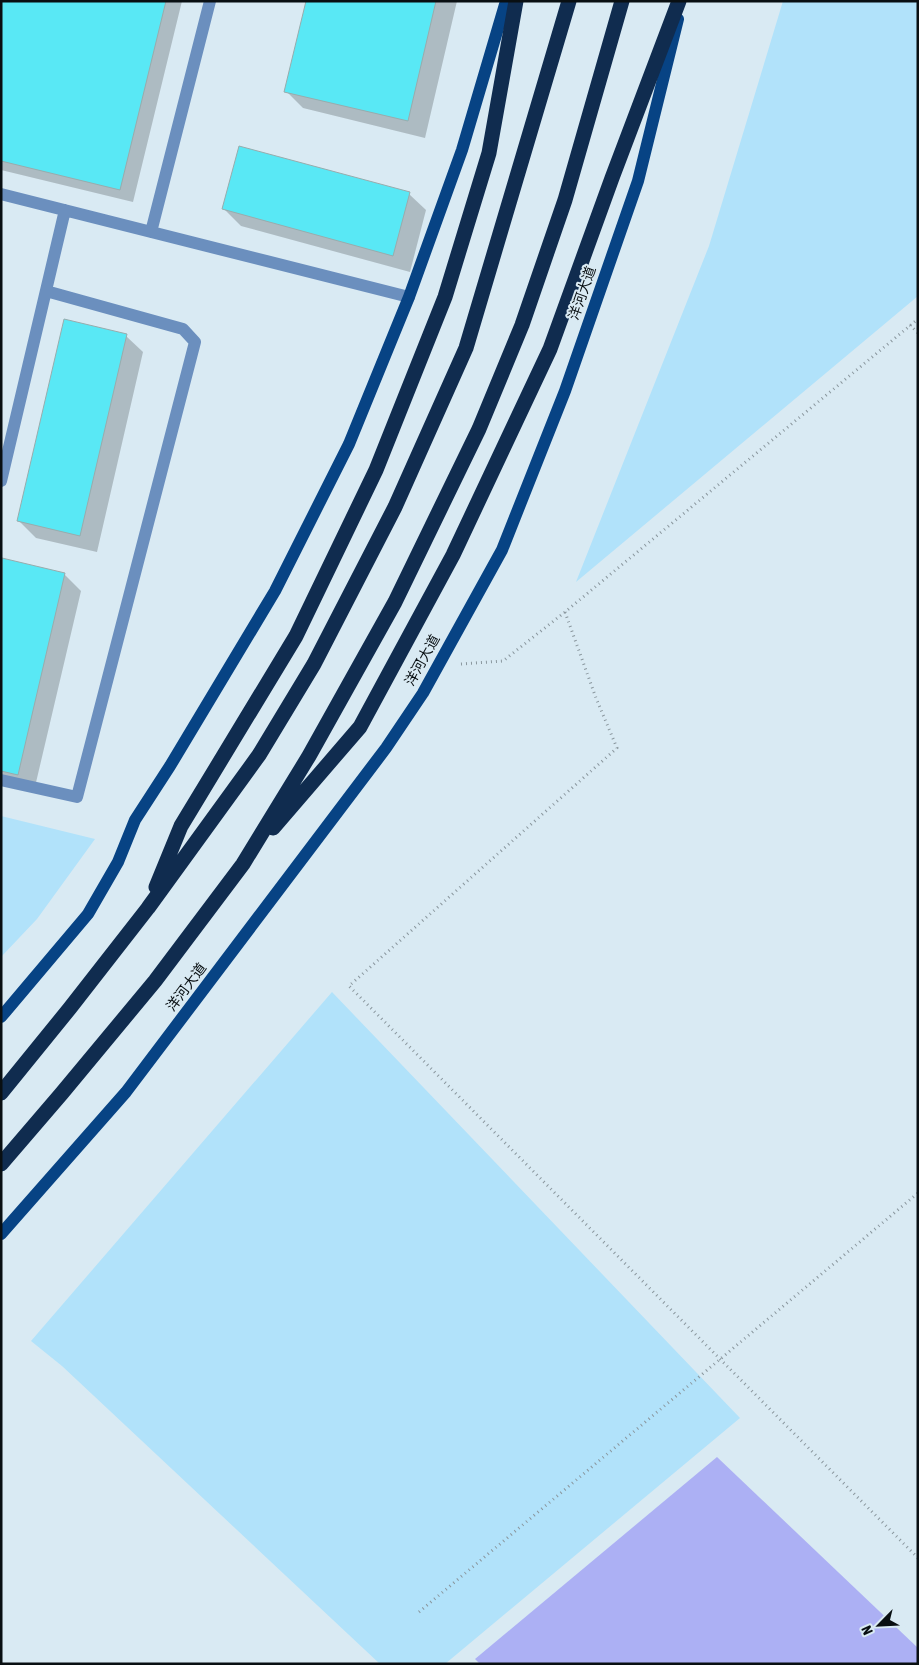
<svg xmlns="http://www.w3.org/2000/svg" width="919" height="1665" font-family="'Asap Condensed','Noto Sans SC',sans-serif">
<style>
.green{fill:#b1e2fa}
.water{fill:#acb0f4}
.shadow{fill:#0003}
.building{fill:#59e8f5;stroke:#98acad}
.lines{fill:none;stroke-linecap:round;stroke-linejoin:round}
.path{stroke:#8a979e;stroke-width:3;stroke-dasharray:1 4;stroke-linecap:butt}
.lane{stroke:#6b8fbe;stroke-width:12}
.primary{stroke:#074384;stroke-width:12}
.highway{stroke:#102c4f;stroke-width:15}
.labels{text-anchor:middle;stroke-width:4;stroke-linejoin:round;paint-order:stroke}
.street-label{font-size:14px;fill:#090f12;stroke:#d9eaf3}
</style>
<rect width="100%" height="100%" fill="#d9eaf3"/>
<path class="green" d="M 783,1 L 918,1 L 918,296 L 576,582 L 709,246 Z
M 1,816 L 95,839 L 37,919 L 1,957 Z
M 332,992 L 740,1418 L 445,1664 L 380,1664 L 62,1366 L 31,1341 Z"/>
<path class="water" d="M 717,1457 L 918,1648 L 918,1664 L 480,1664 L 475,1659 Z"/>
<path class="shadow" d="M 1,1 L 182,1 L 133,202 L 1,170 Z
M 307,1 L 457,1 L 425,138 L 303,108 L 286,91 Z
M 409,194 L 426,210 L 410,272 L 241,226 L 224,209 Z
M 126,336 L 143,352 L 97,552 L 36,538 L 19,521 Z
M 2,560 L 64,574 L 81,591 L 34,791 L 1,784 L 1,565 Z"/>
<path class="building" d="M 1,1 L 166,1 L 120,190 L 1,161 Z
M 306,1 L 436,1 L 408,121 L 284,92 Z
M 239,146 L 410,192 L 393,256 L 222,209 Z
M 64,319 L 127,334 L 80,536 L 17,521 Z
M 2,558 L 65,573 L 18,775 L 1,771 Z"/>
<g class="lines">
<path class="path" d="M 910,325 L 918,333
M 565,612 L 596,698 L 617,748 L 349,986 L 918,1558
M 461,664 L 503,661 L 565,612 L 918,319
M 419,1612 L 918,1193"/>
<path class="lane" d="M 1,194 L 409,297
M 151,232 L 210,1
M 1,481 L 65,210
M 1,780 L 77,797 L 195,342 L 183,329 L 46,291"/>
<path class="primary" d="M 1,1017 L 88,914 L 118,862 L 135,820 L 170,766 L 275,591 L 349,444 L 409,297 L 462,150 L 506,1
M 1,1234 L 126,1092 L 386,748 L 423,693 L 502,550 L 565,391 L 638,181 L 678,19"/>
<path class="highway" d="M 273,828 L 360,727 L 453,555 L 550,349 L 612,178 L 679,1
M 156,887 L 181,826 L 296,636 L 376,470 L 445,297 L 489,153 L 516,1
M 1,1093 L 70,1008 L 148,908 L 259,755 L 314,664 L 395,507 L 466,348 L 569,1
M 1,1164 L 62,1093 L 155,981 L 243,864 L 309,756 L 395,602 L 479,429 L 522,325 L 565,200 L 622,1"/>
</g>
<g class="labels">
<g class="street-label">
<text transform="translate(582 293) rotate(-71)" y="5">洋河大道</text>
<text transform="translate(422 660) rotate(-61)" y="5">洋河大道</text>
<text transform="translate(186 987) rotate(-53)" y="5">洋河大道</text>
</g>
</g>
<rect width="919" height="1665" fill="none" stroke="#090f12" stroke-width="5"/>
<g transform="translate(879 1625) rotate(246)" stroke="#d9eaf3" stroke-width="4" paint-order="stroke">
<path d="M0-4L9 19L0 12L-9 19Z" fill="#090f12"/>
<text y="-8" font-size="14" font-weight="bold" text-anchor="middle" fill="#090f12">N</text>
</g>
</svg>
